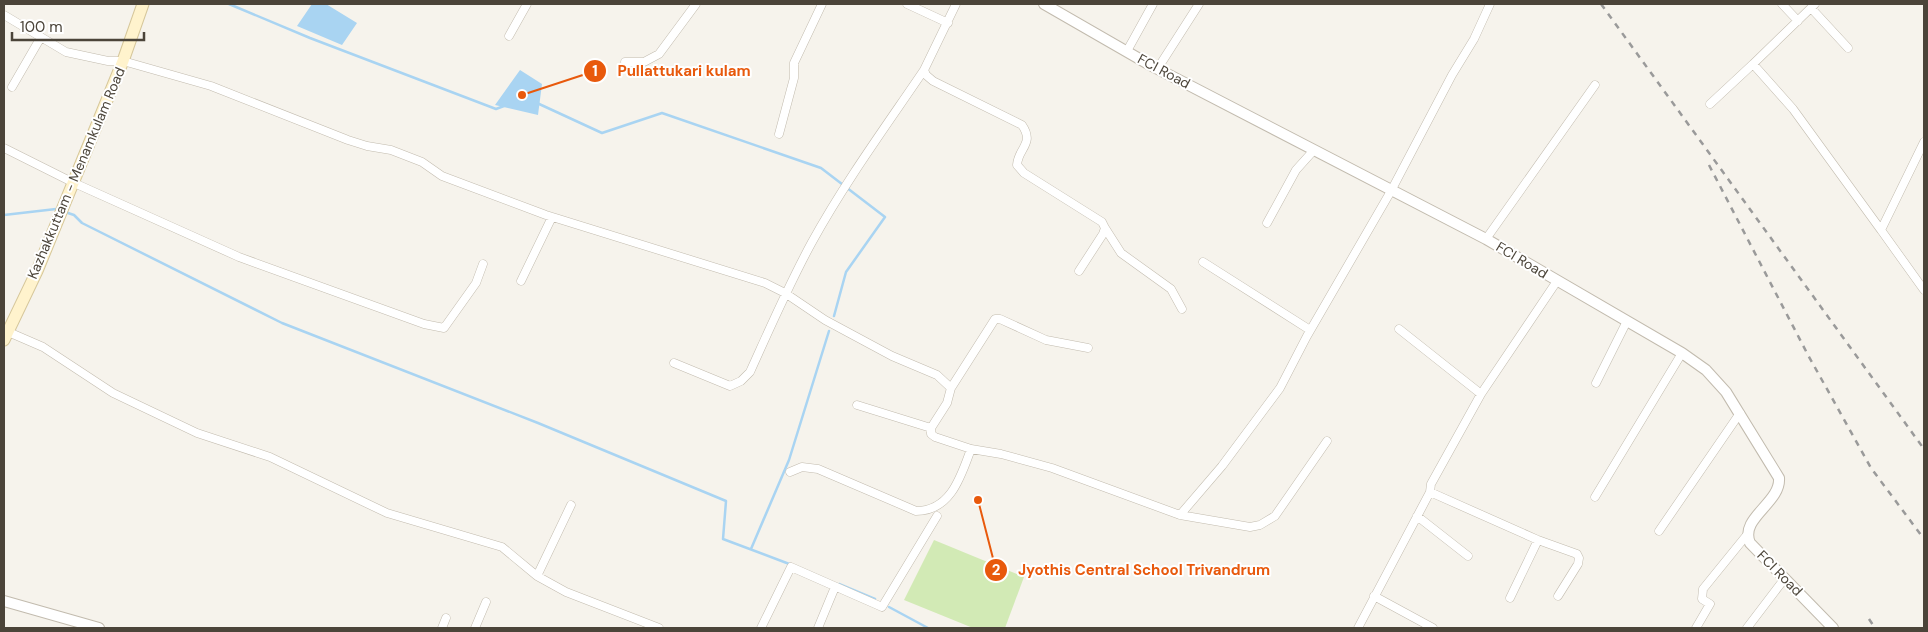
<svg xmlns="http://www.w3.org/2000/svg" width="1928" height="632" font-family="'DM Sans',sans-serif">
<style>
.green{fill:#d2eab5}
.water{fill:#a9d4f2}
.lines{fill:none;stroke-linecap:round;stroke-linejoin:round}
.stream{stroke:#a9d4f2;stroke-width:2.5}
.minor-casing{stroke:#c2bbae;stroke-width:9}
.tertiary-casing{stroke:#c2bbae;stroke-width:12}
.secondary-casing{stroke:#d6c79b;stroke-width:13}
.minor{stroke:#fff;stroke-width:8}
.tertiary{stroke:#fff;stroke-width:10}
.secondary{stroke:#fff3cd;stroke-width:11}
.rail{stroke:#9a9a9a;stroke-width:2.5;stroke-dasharray:6 6;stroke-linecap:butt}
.labels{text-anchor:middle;stroke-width:4;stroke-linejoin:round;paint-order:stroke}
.street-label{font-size:14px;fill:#4b4439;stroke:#fff}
.leader{fill:none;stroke:#e8590c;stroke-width:2}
.callout-dot{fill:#e8590c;stroke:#fff;stroke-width:2}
.mark-label{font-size:15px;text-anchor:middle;font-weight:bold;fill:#fff}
.callout-label{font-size:15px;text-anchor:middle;font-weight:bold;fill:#e8590c;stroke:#fff;stroke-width:4;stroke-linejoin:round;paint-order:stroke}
</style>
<rect width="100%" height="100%" fill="#f6f3ec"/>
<path class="green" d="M 934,540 L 1024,577 L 1005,628 L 973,628 L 904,600 Z"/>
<path class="water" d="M 312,4 L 326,4 L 357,23 L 342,45 L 297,26 Z
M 520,70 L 542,84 L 538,115 L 495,105 Z"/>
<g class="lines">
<path class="stream" d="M 229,4 L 310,38 L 496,109 L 504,106
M 537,103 L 602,133 L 662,113 L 821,168 L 885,217 L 846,272 L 834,316
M 68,213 L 74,215 L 82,223 L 282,323 L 538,423 L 726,501 L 723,539 L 792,565
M 4,215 L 56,209
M 751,549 L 789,460 L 829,331
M 839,584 L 875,599
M 889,607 L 928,628"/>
<g class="minor-casing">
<path id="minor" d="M 907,4 L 948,23
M 956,4 L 924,70 L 926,75 L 933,81 L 1022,125 C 1035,144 1018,148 1017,165 L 1024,173 L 1102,222 L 1105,228 L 1103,234 L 1079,271
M 1782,4 L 1798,21
M 1815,4 L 1753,64 L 1793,109 L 1881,230
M 1811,8 L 1848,48
M 4,15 L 66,52 L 108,61 L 123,61 L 211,86 L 348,140 L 367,146 L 391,150 L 422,162 L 442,176 L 546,215 L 765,283 L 785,293 L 825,320 L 892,356 L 937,375 L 951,388 L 947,403 L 931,428 L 931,434 L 935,437 L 971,449 L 1001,454 L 1052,468 L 1180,515 L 1250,527 L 1260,525 L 1275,516 L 1327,441
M 509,36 L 527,4
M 1127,51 L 1153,4
M 625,62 L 644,62 L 659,54 L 696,4
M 1158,68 L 1199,4
M 12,87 L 41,37
M 1710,104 L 1753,64
M 779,134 L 794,78 L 794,63 L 822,4
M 1924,142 L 1881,230 L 1924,290
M 4,148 L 72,182 L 239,257 L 424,324 L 444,328 L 476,283 L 483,264
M 1267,223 L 1296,170 L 1314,150
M 1105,228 L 1121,253 L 1171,289 L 1182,309
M 1486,239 L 1595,85
M 1203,262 L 1310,330
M 521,281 L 552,217
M 1399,329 L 1481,394
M 6,331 L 43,347 L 113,393 L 197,433 L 270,457 L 387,513 L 502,547 L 537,576 L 566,592 L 659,628
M 674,363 L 730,386 L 741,381 L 750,372 C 770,328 789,284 812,242 C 845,182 886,126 924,70
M 1596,383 L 1627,321
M 951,388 L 995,319 L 1000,319 L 1046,340 L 1088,348
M 857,405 L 931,428
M 790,472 L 802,467 L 818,469 L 916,511 C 951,511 961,476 971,449
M 1430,492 L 1538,540 L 1577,554 L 1579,558 L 1578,564 L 1558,596
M 1595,497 L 1682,353
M 1180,515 L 1222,466 L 1280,388 L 1307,336 L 1391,191 L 1452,75 L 1474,39 L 1490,4
M 1417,516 L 1468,556
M 1659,531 L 1740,413
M 537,576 L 571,505
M 1374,596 L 1433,628
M 1510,598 L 1538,540
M 442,628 L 446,618
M 475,628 L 486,602
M 761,628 L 791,567 L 882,607 L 937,516
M 818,628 L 835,587
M 1358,628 L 1430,492 L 1431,484 L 1481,394 L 1557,281
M 1696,628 L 1710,604 L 1702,599 L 1703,589 L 1746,536
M 1747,628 L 1785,578"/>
</g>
<g class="tertiary-casing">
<path id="tertiary" d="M 1044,4 L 1150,65 L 1486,239 L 1682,353 L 1706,370 L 1726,392 L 1779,478 C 1781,503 1739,518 1750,543 L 1833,628
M 4,601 L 99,628"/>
</g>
<g class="secondary-casing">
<path id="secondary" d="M 4,340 L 37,271 L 123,61 L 143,4"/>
</g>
<use href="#minor" class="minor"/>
<use href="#tertiary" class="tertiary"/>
<use href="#secondary" class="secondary"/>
<path class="rail" d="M 1601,4 L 1924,449
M 1709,165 L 1808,355 L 1871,468 L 1924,539
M 1869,619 L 1875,628"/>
</g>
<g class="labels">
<g class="street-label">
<text transform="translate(1164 71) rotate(28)" y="5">FCI Road</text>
<text transform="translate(76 173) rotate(-67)" y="5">Kazhakkuttam - Menamkulam Road</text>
<text transform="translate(1522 260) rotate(31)" y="5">FCI Road</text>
<text transform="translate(1780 573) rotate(45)" y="5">FCI Road</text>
</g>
</g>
<path class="leader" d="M522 95L595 71M978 500L996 570"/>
<g class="callout-dot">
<circle cx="522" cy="95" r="5"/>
<circle cx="978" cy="500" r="5"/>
<circle cx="595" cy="71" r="12"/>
<circle cx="996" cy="570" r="12"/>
</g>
<g class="mark-label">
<text x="595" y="76">1</text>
<text x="996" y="575">2</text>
</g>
<g class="callout-label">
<text x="684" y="76">Pullattukari kulam</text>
<text x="1144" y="575">Jyothis Central School Trivandrum</text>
</g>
<rect width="1928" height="632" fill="none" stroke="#4b4439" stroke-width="10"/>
<path d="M12 32v8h132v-8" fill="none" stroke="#4b4439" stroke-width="2.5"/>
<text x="20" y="32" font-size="15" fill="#4b4439" stroke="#ffffff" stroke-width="4" paint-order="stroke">100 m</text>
</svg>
